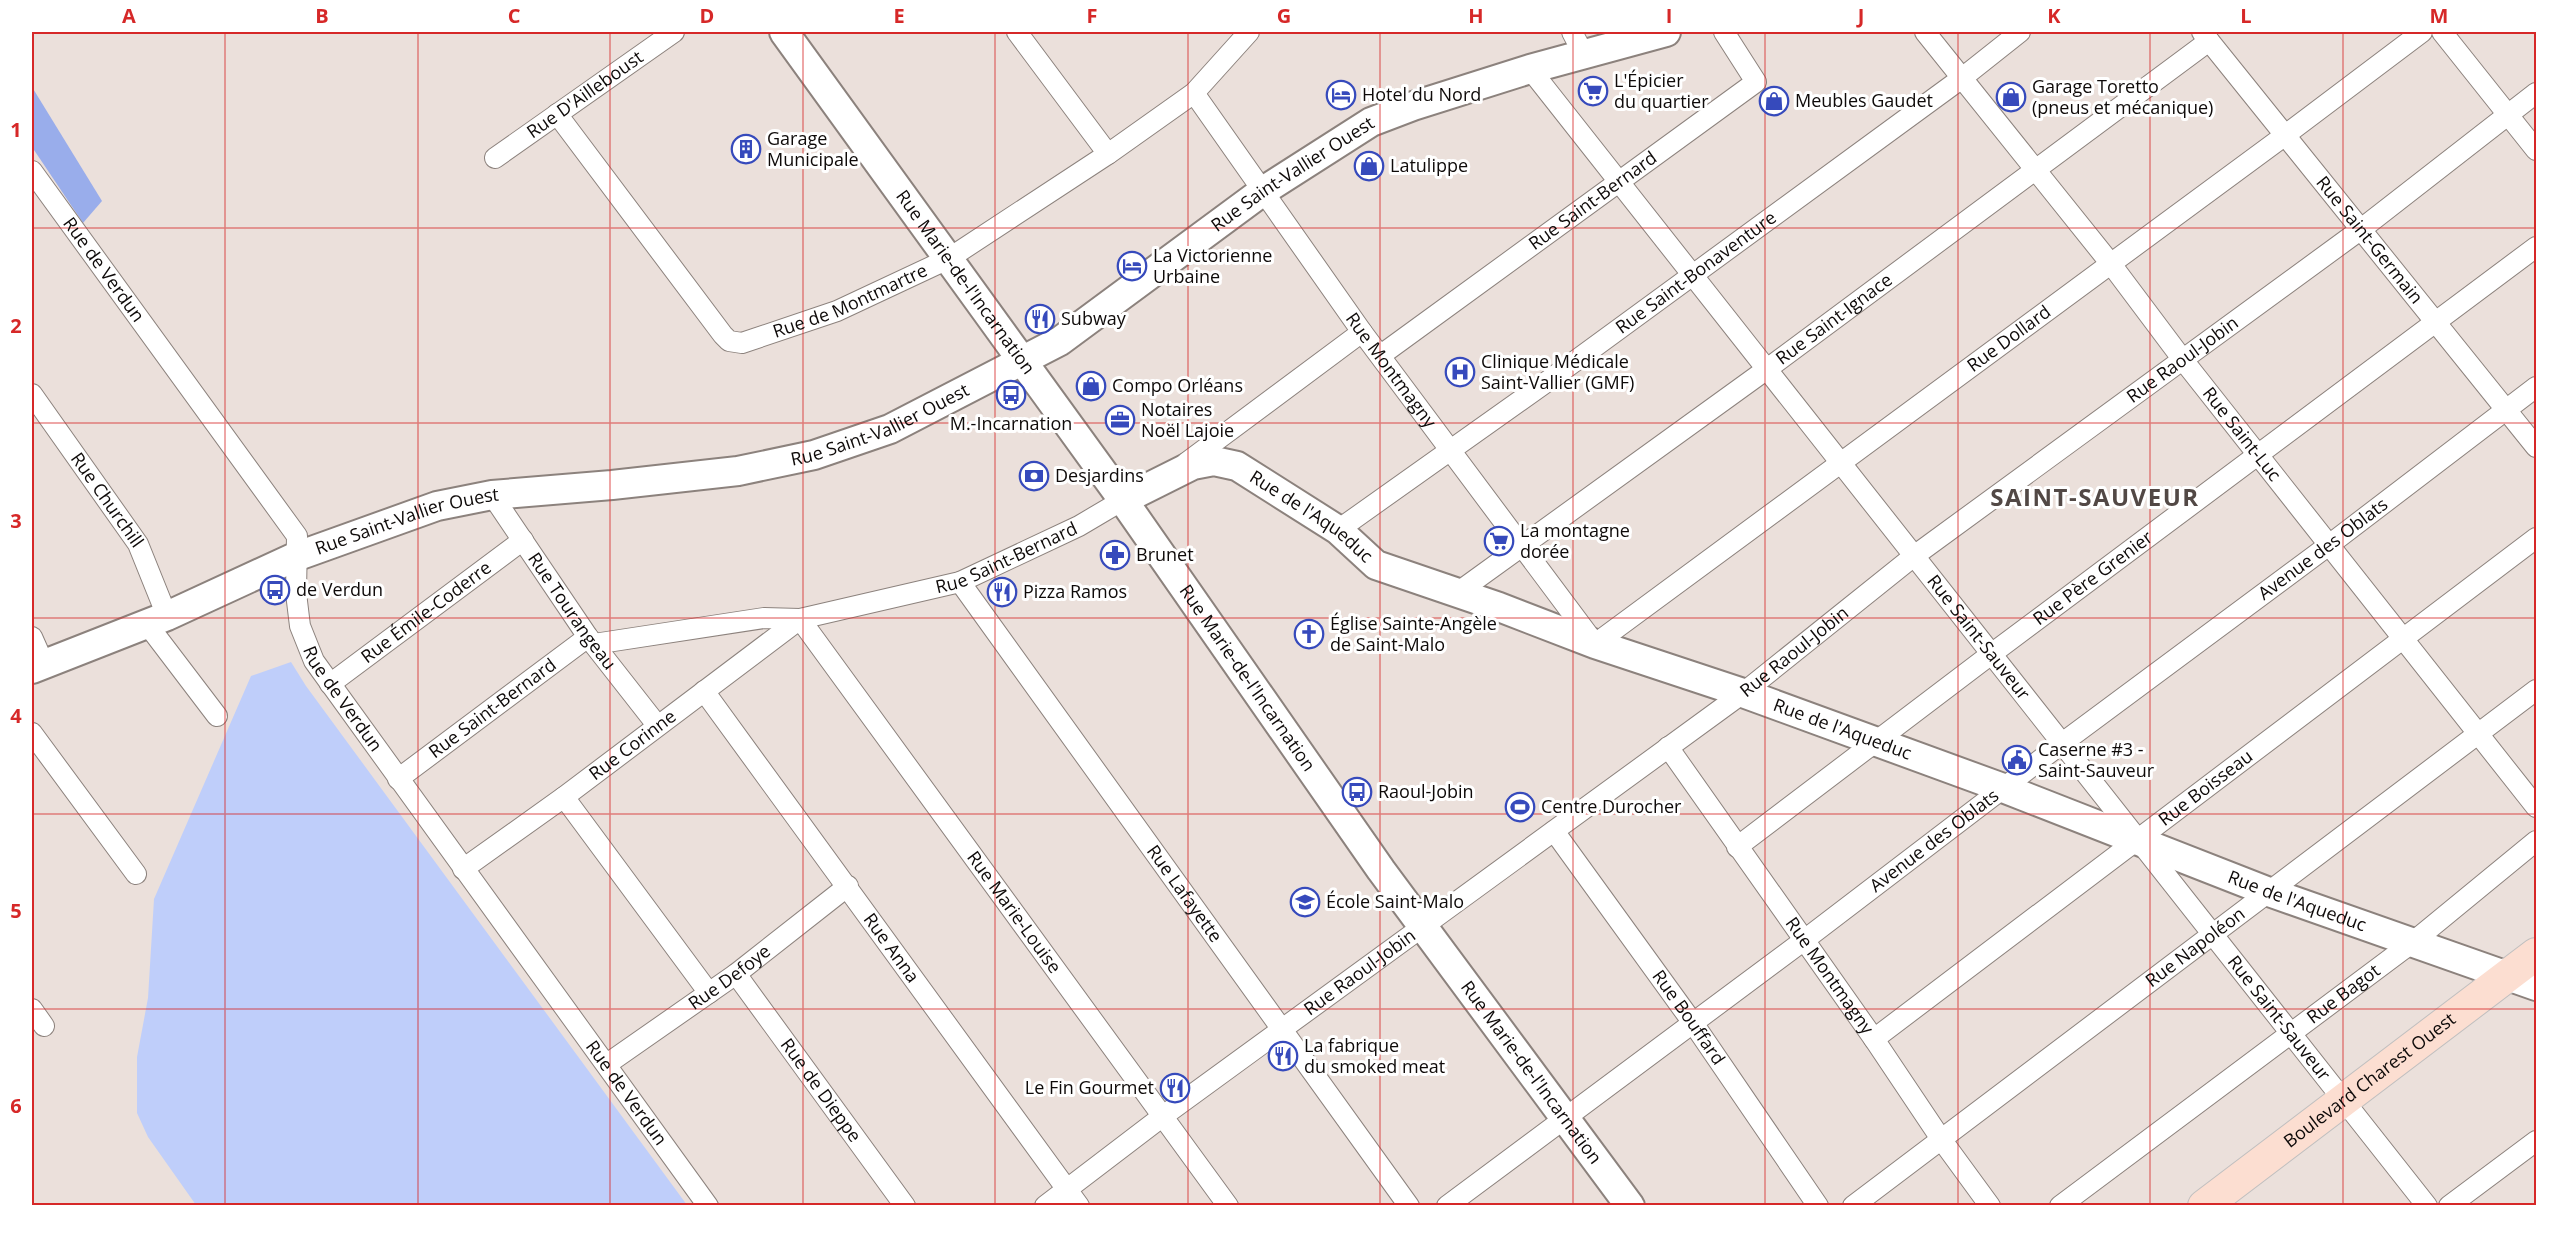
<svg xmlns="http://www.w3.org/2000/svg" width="2568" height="1237" font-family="'Open Sans',sans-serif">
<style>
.green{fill:#bfcefa}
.forest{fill:#99adeb}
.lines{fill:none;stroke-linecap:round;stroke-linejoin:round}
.street-casing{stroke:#8c827d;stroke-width:22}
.secondary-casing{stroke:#8c827d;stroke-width:32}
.primary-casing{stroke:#c0bfbf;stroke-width:34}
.street{stroke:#fff;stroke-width:20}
.secondary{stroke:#fff;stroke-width:28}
.primary{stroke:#fcded1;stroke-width:32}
.grid{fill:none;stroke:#d62828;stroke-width:1.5;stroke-opacity:0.55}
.labels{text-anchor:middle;stroke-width:6;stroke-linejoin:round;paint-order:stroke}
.poi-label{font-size:18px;fill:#0e0a09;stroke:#fff;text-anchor:start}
.street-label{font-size:18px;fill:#0e0a09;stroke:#fff}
.district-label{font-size:24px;font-weight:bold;letter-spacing:1.5px;fill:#524845;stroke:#fff}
.neatline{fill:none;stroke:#d62828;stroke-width:2}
.grid-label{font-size:20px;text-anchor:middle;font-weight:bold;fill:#d62828}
</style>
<rect width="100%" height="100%" fill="#ebe0db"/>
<path class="green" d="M 291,662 L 306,686 L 687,1205 L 196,1205 L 148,1137 L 137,1113 L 137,1057 L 148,998 L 154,899 L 251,676 Z"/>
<path class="forest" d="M 32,87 L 102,201 L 83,223 L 32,147 Z"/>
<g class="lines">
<g class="street-casing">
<g id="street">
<path d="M 1017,32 L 1108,154"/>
<path d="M 1572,32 L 1584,55"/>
<path id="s1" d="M 1925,32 L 2111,264 L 2183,360 L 2536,807"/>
<path id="s2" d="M 2202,32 L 2536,447"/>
<path d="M 2442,32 L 2536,150"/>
<path id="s3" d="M 1530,69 L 2427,1206"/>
<path id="s4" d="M 1194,93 L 1362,332 L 1595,644 L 2284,136 L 2422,32"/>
<path id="s5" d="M 557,114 L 723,335 L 729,341 L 742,343 L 837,311 L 948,259 L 1108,154 L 1194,93 L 1249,32"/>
<path id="s6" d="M 495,158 L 674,32"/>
<path id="s7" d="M 32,171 L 297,536 L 296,593 L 300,626 L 314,661 L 708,1206"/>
<path id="s8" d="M 1381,355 L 1756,82 L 1724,32"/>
<path id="s9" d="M 32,394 L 138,544 L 167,616"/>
<path d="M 1186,463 L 1362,332"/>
<path id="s10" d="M 492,495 L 588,637 L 657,725"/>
<path id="s11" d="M 1338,530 L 1552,378 L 1962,78 L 2020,32"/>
<path id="s12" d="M 960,582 L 1409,1206"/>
<path id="s13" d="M 1457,593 L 1767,369 L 2209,41"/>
<path id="s14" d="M 800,619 L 1228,1206"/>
<path d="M 147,624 L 217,716"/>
<path d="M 32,637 L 44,664"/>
<path id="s15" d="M 594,644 L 764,618 L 800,619 L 960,582 L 1079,526 L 1123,500"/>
<path id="s16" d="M 330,684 L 523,540"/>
<path id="s17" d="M 704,691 L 1079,1206"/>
<path d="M 32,733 L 136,874"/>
<path id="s18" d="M 1668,747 L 1874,1039 L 1941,1139 L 1990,1206"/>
<path id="s19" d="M 398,779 L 588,637"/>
<path d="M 564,797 L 709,993"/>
<path id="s20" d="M 1554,831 L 1693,1023 L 1818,1206"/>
<path id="s21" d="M 1737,847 L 1990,655 L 2536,247"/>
<path id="s22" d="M 463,869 L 564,797 L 800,619"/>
<path id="s23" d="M 736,974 L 905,1206"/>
<path d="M 32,1009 L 44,1026"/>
<path id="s24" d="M 1874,1039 L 2536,538"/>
<path id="s25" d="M 607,1064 L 736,974 L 848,886"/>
<path id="s26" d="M 1045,1206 L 1163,1116 L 1743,693 L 1914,556 L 2360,230 L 2536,93"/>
<path id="s27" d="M 1447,1206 L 1803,941 L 2061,744 L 2329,545 L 2536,387"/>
<path id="s28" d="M 1853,1206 L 2536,690"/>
<path id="s29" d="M 2060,1206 L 2413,942 L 2536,841"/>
<path d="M 2449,1206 L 2536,1141"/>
</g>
</g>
<g class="secondary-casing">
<g id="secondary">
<path id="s30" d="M 784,32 L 1123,500 L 1381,870 L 1630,1206"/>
<path id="s31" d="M 1123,500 L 1193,465 L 1214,461 L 1237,466 L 1338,530 L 1376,565 L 1499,607 L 1595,644 L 1743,693 L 2003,788 L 2269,892 L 2536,986"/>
<path id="s32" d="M 32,669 L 167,616 L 295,557 L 437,506 L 492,495 L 612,485 L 738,471 L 814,455 L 890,429 L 1060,341 L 1263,191 L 1371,122 L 1413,106 L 1530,69 L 1666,32"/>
</g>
</g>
<g class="primary-casing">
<g id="primary">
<path id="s33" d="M 2204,1206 L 2536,954"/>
</g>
</g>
<use href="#street" class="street"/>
<use href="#secondary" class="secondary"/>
<use href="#primary" class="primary"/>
</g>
<path class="grid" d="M 225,32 L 225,1206M 418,32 L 418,1206M 610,32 L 610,1206M 803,32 L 803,1206M 995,32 L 995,1206M 1188,32 L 1188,1206M 1380,32 L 1380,1206M 1573,32 L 1573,1206M 1765,32 L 1765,1206M 1958,32 L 1958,1206M 2150,32 L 2150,1206M 2343,32 L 2343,1206M 32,228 L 2536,228M 32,423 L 2536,423M 32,618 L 2536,618M 32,814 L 2536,814M 32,1009 L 2536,1009"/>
<defs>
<g id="supermarket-ring" transform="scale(1.5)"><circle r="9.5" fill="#fff" stroke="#364abc" stroke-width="1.5"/><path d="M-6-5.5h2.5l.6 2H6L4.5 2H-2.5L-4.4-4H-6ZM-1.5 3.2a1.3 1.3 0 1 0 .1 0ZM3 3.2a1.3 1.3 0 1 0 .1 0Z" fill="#364abc"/></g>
<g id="hotel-ring" transform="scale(1.5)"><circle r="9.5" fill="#fff" stroke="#364abc" stroke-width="1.5"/><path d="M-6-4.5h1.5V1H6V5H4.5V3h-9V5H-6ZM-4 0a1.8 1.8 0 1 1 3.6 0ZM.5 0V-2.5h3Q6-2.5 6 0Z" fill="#364abc"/></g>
<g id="shop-ring" transform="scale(1.5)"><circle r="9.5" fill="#fff" stroke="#364abc" stroke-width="1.5"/><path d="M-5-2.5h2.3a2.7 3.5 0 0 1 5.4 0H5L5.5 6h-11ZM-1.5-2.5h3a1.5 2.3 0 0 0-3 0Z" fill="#364abc"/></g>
<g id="building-ring" transform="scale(1.5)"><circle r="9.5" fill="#fff" stroke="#364abc" stroke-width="1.5"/><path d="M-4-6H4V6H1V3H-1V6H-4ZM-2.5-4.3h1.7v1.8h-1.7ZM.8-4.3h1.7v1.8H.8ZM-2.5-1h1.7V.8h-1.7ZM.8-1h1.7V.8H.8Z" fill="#364abc"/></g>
<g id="restaurant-ring" transform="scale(1.5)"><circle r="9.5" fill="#fff" stroke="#364abc" stroke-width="1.5"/><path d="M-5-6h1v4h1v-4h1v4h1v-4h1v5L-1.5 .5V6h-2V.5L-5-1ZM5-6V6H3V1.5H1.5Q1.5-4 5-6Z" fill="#364abc"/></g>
<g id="hospital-ring" transform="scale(1.5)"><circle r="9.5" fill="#fff" stroke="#364abc" stroke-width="1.5"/><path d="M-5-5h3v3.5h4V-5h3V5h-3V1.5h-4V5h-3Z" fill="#364abc"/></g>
<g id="bus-ring" transform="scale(1.5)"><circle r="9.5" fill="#fff" stroke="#364abc" stroke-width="1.5"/><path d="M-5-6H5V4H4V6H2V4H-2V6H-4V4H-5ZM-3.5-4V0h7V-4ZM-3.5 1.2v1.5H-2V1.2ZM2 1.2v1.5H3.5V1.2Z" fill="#364abc"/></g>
<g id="office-ring" transform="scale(1.5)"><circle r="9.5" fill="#fff" stroke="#364abc" stroke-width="1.5"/><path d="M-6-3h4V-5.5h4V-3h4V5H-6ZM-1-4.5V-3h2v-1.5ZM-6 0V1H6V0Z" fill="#364abc"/></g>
<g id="bank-ring" transform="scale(1.5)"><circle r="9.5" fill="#fff" stroke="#364abc" stroke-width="1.5"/><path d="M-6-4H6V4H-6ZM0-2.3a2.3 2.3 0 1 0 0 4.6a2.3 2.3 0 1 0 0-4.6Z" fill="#364abc"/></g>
<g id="pharmacy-ring" transform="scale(1.5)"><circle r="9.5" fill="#fff" stroke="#364abc" stroke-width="1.5"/><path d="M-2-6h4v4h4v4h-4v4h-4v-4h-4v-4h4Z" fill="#364abc"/></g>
<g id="church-ring" transform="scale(1.5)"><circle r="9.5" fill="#fff" stroke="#364abc" stroke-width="1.5"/><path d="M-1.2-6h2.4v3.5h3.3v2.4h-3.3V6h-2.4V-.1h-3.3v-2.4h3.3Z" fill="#364abc"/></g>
<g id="civic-ring" transform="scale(1.5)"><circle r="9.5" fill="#fff" stroke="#364abc" stroke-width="1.5"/><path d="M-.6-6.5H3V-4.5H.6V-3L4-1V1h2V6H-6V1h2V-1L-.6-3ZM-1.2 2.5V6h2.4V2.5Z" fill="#364abc"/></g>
<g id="stadium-ring" transform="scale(1.5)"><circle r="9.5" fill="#fff" stroke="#364abc" stroke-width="1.5"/><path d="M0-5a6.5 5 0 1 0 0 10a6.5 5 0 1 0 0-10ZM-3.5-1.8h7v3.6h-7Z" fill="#364abc"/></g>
<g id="school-ring" transform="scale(1.5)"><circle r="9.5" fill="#fff" stroke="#364abc" stroke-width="1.5"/><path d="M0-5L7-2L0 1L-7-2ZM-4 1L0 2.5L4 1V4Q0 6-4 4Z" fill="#364abc"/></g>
</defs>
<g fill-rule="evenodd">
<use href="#supermarket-ring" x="1593" y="91"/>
<use href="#hotel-ring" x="1341" y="95"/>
<use href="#shop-ring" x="2011" y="97"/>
<use href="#shop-ring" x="1774" y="101"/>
<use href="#building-ring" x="746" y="149"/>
<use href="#shop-ring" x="1369" y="166"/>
<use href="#hotel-ring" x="1132" y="266"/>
<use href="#restaurant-ring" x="1040" y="319"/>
<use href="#hospital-ring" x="1460" y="372"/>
<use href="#shop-ring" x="1091" y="386"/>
<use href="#bus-ring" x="1011" y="395"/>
<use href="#office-ring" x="1120" y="420"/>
<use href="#bank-ring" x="1034" y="476"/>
<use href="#supermarket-ring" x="1499" y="541"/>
<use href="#pharmacy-ring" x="1115" y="555"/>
<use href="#bus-ring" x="275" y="590"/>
<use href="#restaurant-ring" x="1002" y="592"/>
<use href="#church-ring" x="1309" y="634"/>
<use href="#civic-ring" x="2017" y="760"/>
<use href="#bus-ring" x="1357" y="792"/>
<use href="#stadium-ring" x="1520" y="807"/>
<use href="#school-ring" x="1305" y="902"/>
<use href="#restaurant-ring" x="1283" y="1056"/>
<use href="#restaurant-ring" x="1175" y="1088"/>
</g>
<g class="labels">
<g class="poi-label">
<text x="1614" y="87">L'Épicier<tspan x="1614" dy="21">du quartier</tspan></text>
<text x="2032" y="93">Garage Toretto<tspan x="2032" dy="21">(pneus et mécanique)</tspan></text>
<text x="1362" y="101">Hotel du Nord</text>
<text x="1795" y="107">Meubles Gaudet</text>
<text x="767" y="145">Garage<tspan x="767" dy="21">Municipale</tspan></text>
<text x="1390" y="172">Latulippe</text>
<text x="1153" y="262">La Victorienne<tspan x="1153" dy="21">Urbaine</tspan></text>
<text x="1061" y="325">Subway</text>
<text x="1481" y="368">Clinique Médicale<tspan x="1481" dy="21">Saint-Vallier (GMF)</tspan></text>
<text x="1112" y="392">Compo Orléans</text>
<text x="1141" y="416">Notaires<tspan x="1141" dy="21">Noël Lajoie</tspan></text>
<text x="1011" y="430" text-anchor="middle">M.-Incarnation</text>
<text x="1055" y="482">Desjardins</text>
<text x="1520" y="537">La montagne<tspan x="1520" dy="21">dorée</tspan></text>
<text x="1136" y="561">Brunet</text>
<text x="296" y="596">de Verdun</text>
<text x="1023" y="598">Pizza Ramos</text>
<text x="1330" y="630">Église Sainte-Angèle<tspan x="1330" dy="21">de Saint-Malo</tspan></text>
<text x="2038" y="756">Caserne #3 -<tspan x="2038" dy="21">Saint-Sauveur</tspan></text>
<text x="1378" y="798">Raoul-Jobin</text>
<text x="1541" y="813">Centre Durocher</text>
<text x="1326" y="908">École Saint-Malo</text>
<text x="1304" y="1052">La fabrique<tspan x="1304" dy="21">du smoked meat</tspan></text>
<text x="1154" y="1094" text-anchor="end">Le Fin Gourmet</text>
</g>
<g class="street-label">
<text dy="6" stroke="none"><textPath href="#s6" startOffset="110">Rue D'Ailleboust</textPath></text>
<text dy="6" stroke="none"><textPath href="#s32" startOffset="1376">Rue Saint-Vallier Ouest</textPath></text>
<text dy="6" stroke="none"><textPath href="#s8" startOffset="262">Rue Saint-Bernard</textPath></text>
<text dy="6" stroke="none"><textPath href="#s2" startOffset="267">Rue Saint-Germain</textPath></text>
<text dy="6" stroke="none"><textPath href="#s7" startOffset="122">Rue de Verdun</textPath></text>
<text dy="6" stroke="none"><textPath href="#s11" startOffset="441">Rue Saint-Bonaventure</textPath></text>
<text dy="6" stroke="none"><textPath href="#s30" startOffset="309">Rue Marie-de-l'Incarnation</textPath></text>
<text dy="6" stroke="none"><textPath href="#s5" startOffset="414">Rue de Montmartre</textPath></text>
<text dy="6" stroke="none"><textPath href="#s13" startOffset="466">Rue Saint-Ignace</textPath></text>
<text dy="6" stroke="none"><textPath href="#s4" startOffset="1196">Rue Dollard</textPath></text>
<text dy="6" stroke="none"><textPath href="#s26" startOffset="1418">Rue Raoul-Jobin</textPath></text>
<text dy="6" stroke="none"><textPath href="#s4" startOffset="340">Rue Montmagny</textPath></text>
<text dy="6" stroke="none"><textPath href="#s32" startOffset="890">Rue Saint-Vallier Ouest</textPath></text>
<text dy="6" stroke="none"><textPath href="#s1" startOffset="512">Rue Saint-Luc</textPath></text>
<text dy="6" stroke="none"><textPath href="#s9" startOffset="130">Rue Churchill</textPath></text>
<text dy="6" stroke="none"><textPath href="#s31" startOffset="213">Rue de l'Aqueduc</textPath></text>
<text dy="6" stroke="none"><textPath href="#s32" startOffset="404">Rue Saint-Vallier Ouest</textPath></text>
<text dy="6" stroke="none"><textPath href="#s27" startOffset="1095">Avenue des Oblats</textPath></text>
<text dy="6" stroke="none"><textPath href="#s15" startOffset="424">Rue Saint-Bernard</textPath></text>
<text dy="6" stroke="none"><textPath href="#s21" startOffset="446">Rue Père Grenier</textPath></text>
<text dy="6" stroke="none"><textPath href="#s10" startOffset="141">Rue Tourangeau</textPath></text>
<text dy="6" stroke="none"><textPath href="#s16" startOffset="120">Rue Émile-Coderre</textPath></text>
<text dy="6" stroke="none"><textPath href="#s3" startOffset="724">Rue Saint-Sauveur</textPath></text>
<text dy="6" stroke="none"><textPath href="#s26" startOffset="932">Rue Raoul-Jobin</textPath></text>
<text dy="6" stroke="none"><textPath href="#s30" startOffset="795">Rue Marie-de-l'Incarnation</textPath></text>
<text dy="6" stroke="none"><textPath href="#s7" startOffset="626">Rue de Verdun</textPath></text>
<text dy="6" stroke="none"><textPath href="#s19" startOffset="118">Rue Saint-Bernard</textPath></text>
<text dy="6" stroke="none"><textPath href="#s31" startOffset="789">Rue de l'Aqueduc</textPath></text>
<text dy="6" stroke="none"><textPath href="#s22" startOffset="210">Rue Corinne</textPath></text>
<text dy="6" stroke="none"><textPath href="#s24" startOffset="416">Rue Boisseau</textPath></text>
<text dy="6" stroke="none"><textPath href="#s27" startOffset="609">Avenue des Oblats</textPath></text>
<text dy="6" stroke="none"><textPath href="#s12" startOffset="384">Rue Lafayette</textPath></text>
<text dy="6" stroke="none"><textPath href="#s31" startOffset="1275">Rue de l'Aqueduc</textPath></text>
<text dy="6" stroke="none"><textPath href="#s14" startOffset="363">Rue Marie-Louise</textPath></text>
<text dy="6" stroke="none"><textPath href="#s17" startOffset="318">Rue Anna</textPath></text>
<text dy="6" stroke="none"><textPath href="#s28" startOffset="429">Rue Napoléon</textPath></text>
<text dy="6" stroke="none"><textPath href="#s26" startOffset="392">Rue Raoul-Jobin</textPath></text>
<text dy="6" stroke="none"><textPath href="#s25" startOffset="150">Rue Defoye</textPath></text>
<text dy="6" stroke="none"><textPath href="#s18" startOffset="280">Rue Montmagny</textPath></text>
<text dy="6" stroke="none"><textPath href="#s29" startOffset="354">Rue Bagot</textPath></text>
<text dy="6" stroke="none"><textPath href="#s20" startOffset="230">Rue Bouffard</textPath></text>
<text dy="6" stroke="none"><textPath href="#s3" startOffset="1209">Rue Saint-Sauveur</textPath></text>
<text dy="6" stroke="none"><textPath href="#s30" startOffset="1281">Rue Marie-de-l'Incarnation</textPath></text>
<text dy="6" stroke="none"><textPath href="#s33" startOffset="208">Boulevard Charest Ouest</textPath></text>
<text dy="6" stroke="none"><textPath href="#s23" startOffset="144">Rue de Dieppe</textPath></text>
<text dy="6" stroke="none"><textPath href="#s7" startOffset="1112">Rue de Verdun</textPath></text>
</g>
<g class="district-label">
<text x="2095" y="506">SAINT-SAUVEUR</text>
</g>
</g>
<rect width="2568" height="1237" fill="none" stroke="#ffffff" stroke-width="66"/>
<rect x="33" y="33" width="2502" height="1171" class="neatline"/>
<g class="grid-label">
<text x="129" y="23">A</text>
<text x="322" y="23">B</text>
<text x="514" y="23">C</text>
<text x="707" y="23">D</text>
<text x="899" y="23">E</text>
<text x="1092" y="23">F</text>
<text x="1284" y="23">G</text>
<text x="1476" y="23">H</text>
<text x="1669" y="23">I</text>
<text x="1861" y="23">J</text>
<text x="2054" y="23">K</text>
<text x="2246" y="23">L</text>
<text x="2439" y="23">M</text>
<text x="16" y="137">1</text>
<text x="16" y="333">2</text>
<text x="16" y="528">3</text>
<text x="16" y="723">4</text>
<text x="16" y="918">5</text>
<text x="16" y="1113">6</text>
</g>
</svg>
